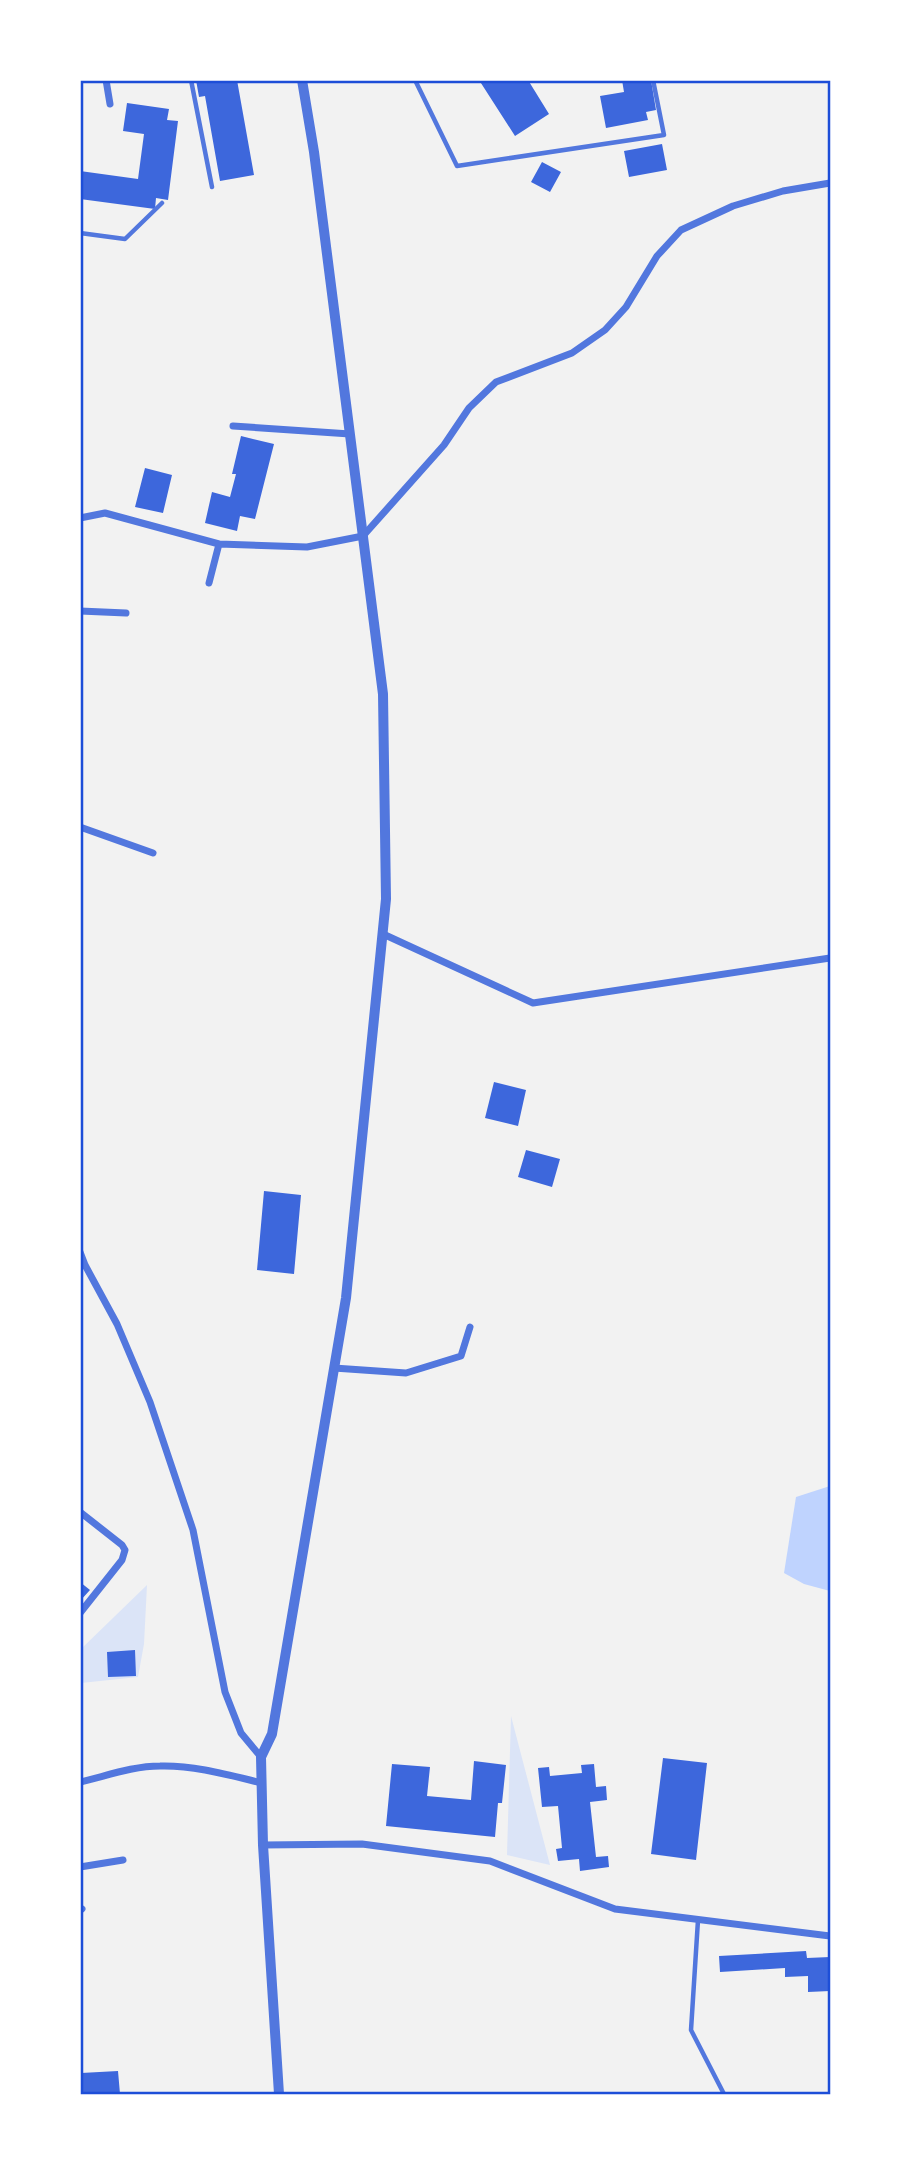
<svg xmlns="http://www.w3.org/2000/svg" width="911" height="2175" font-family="'Noto Sans',sans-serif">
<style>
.green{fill:#dbe4f7}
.water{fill:#bfd3fe}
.building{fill:#3d67dc}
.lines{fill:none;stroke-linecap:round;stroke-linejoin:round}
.service{stroke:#5277de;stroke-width:4.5}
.minor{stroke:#5277de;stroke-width:7}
.tertiary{stroke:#5277de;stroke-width:10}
.neatline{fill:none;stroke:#1d4ed8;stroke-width:2.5}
</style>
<rect width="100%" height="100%" fill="#f2f2f2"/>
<path class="green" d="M 147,1585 L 144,1644 L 138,1677 L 81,1683 L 81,1649 Z
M 511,1716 L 550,1865 L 507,1855 Z"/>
<path class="water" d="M 830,1486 L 830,1591 L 804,1584 L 784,1573 L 796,1497 Z"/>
<path class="building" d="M 196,80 L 237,80 L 254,175 L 220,181 L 205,96 L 199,97 Z
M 479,80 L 528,80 L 549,114 L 515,136 Z
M 622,80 L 651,80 L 656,110 L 646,112 L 648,120 L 606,128 L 600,96 L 624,92 Z
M 127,103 L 169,109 L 167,120 L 178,121 L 168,200 L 156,198 L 155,209 L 80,199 L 80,171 L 138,179 L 144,134 L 123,131 Z
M 662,144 L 667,170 L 629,177 L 624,151 Z
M 542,162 L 561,172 L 550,192 L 531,182 Z
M 241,436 L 274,444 L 255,519 L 240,516 L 237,531 L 205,523 L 212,492 L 230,497 L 236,474 L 232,474 Z
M 145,468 L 172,475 L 163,513 L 135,507 Z
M 494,1082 L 526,1090 L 518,1126 L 485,1118 Z
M 526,1150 L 560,1159 L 552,1187 L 518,1177 Z
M 264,1191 L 301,1195 L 294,1274 L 257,1270 Z
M 80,1582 L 90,1590 L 80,1601 Z
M 135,1650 L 136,1676 L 108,1677 L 107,1652 Z
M 663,1758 L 707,1763 L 696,1860 L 651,1854 Z
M 474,1761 L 506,1765 L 502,1803 L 498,1803 L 495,1837 L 386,1826 L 392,1764 L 430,1767 L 427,1796 L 471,1800 Z
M 594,1764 L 596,1787 L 606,1786 L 607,1800 L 590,1802 L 596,1857 L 608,1856 L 609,1867 L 580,1871 L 579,1859 L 558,1861 L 556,1849 L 562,1848 L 558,1806 L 542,1807 L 538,1768 L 549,1767 L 550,1776 L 582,1773 L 581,1765 Z
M 806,1951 L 807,1958 L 830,1957 L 830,1991 L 808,1992 L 808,1976 L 785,1977 L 785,1968 L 720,1972 L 719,1956 Z
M 118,2071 L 120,2094 L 82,2094 L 81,2073 Z"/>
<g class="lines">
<path class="service" d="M 191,80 L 212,187
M 415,80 L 457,166 L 664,135 L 653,80
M 80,233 L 125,239 L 162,203
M 698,1920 L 691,2030 L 724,2094"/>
<path class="minor" d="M 106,80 L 110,104
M 233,426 L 350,434
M 80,518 L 105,513 L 219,544
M 209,583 L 219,544 L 307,547 L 363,536 L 444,445 L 469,408 L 496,382 L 572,353 L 605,330 L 626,307 L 657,256 L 681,230 L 733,206 L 783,191 L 830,183
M 80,611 L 126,613
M 80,827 L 153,853
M 383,934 L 533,1003 L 830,958
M 80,1252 L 85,1265 L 117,1324 L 150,1402 L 193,1530 L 225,1692 L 241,1733 L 261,1757
M 334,1368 L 406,1373 L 461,1356 L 470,1327
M 80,1512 L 122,1545 L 125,1550 L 122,1560 L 80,1613
M 80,1782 C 106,1776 133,1766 160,1766 C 194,1765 229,1775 262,1783
M 263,1845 L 362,1844 L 490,1861 L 615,1909 L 830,1936
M 80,1867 L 123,1860
M 80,1908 L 82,1909"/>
<path class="tertiary" d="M 279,2094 L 263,1845 L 261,1757 L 272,1734 L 346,1298 L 386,899 L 383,694 L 314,152 L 302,80"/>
</g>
<rect width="911" height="2175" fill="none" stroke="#ffffff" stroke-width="164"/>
<rect x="82" y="82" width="747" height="2011" class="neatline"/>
</svg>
